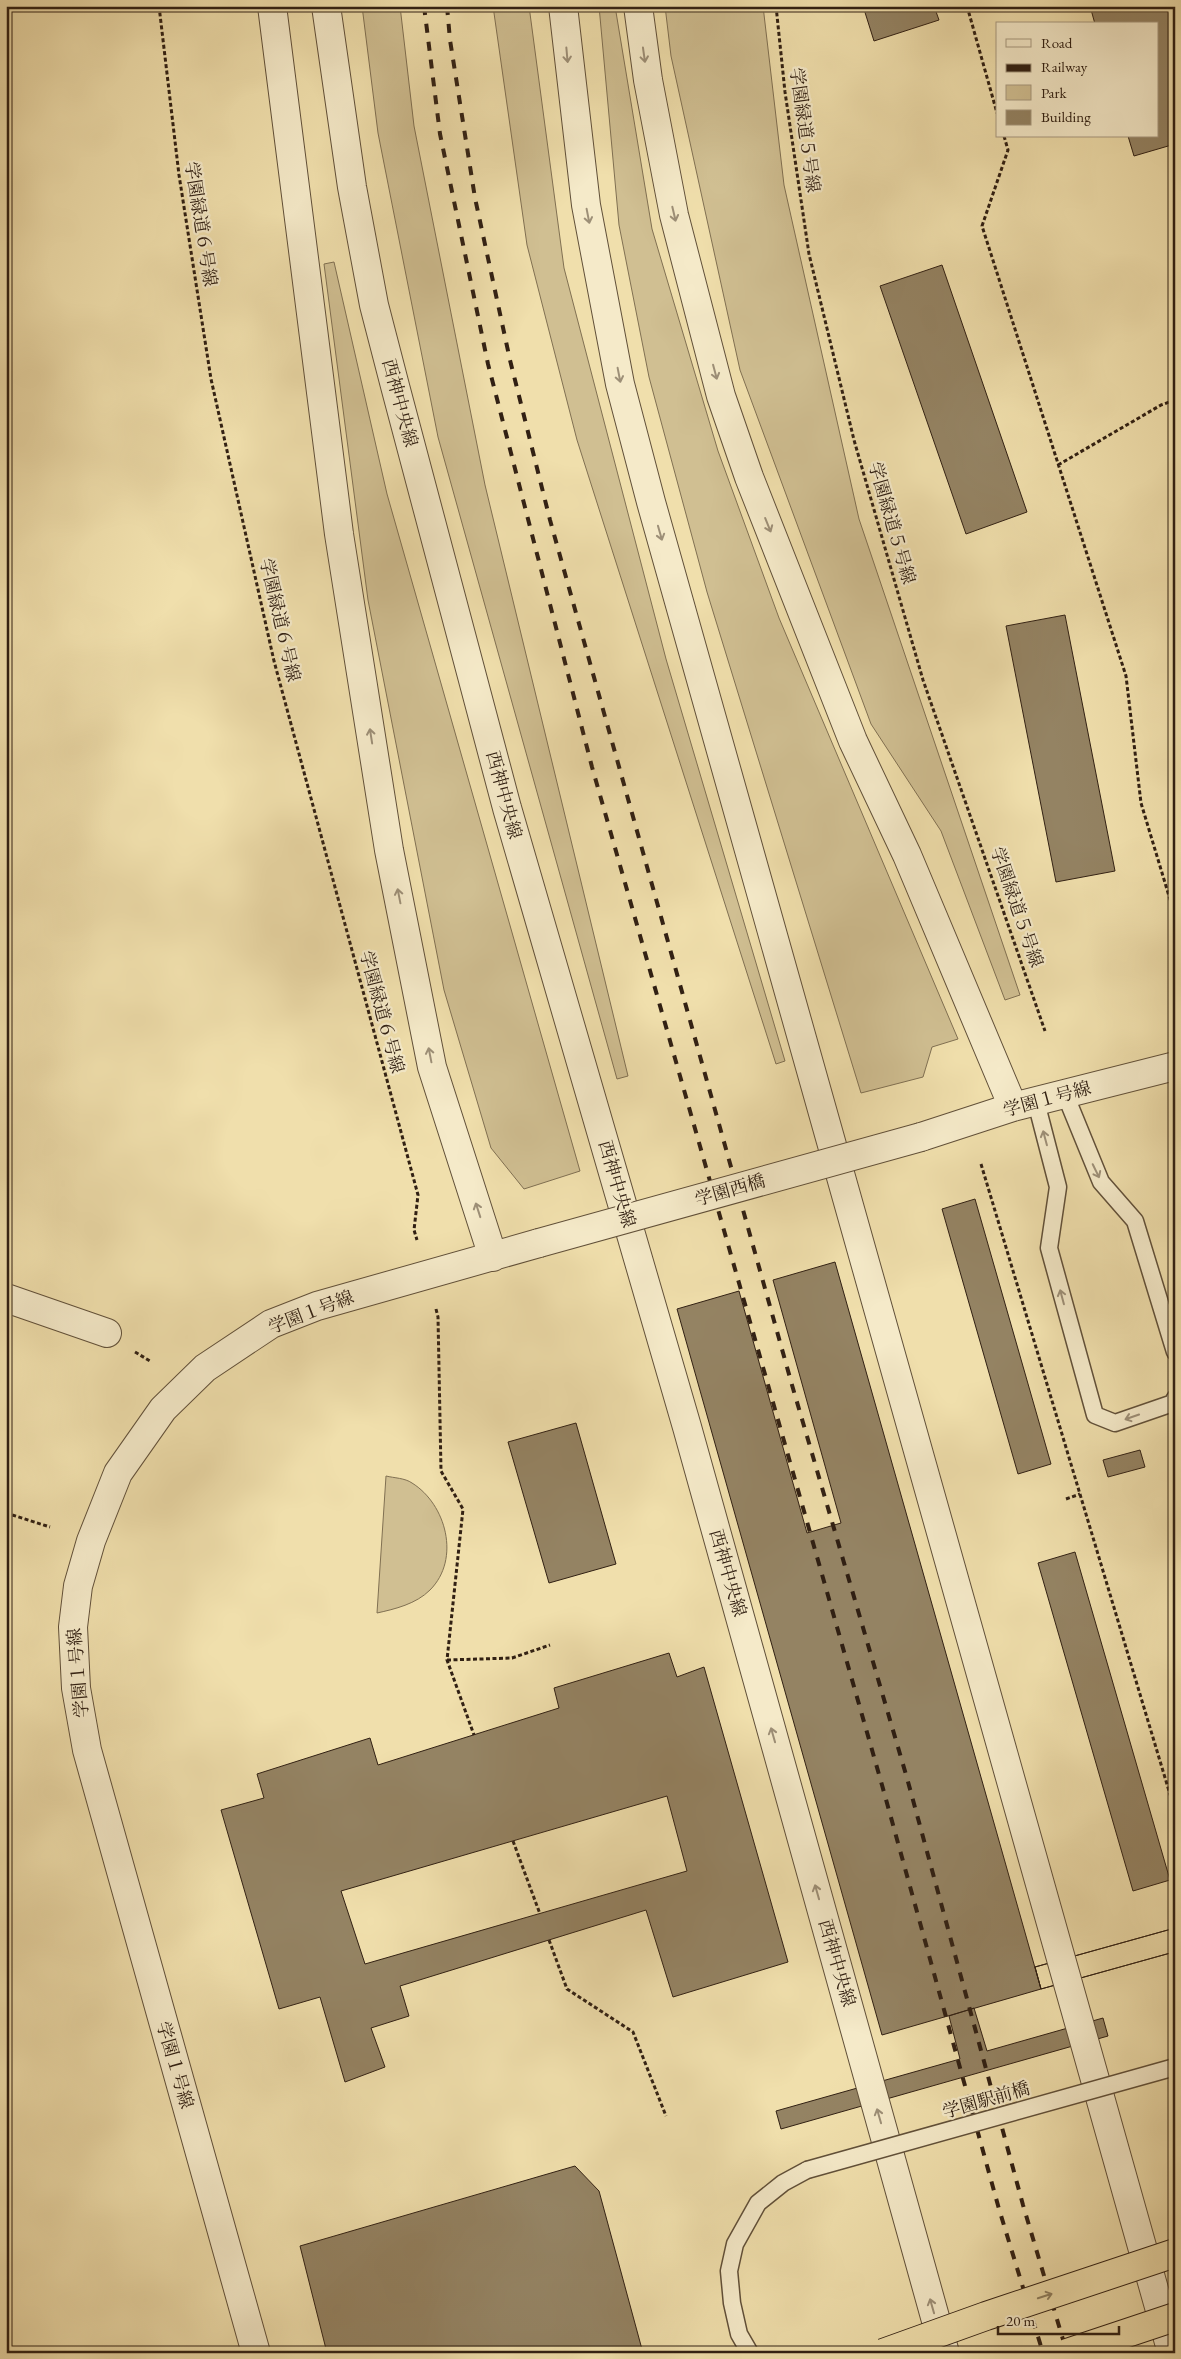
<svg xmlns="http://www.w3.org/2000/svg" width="1181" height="2359" font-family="'EB Garamond','Noto Serif JP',serif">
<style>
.green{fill:#d0bf92;stroke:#807052}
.building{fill:#948363;stroke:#312013;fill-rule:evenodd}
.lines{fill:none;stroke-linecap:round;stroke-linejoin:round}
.service-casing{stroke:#615039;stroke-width:19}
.minor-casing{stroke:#615039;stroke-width:30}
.tertiary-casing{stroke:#615039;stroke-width:30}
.path{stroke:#312013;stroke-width:3;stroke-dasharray:4 2.5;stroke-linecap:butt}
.service{stroke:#f5eac9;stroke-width:16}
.minor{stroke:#f5eac9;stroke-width:28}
.tertiary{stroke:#f5eac9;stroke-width:28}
.rail{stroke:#312013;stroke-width:4;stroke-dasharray:9 9;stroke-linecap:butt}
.service-bridge-casing{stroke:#615039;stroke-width:19;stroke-linecap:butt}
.tertiary-bridge-casing{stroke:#615039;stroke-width:30;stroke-linecap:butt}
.primary-bridge-casing{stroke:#312013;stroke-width:30;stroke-linecap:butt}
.service-bridge{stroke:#f5eac9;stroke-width:16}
.tertiary-bridge{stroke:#f5eac9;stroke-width:28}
.primary-bridge{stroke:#f0dfac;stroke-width:28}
.oneway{stroke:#9d8f77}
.oneway2{stroke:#908060}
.labels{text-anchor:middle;stroke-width:4.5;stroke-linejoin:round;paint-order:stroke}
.street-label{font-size:18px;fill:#312013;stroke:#f5eac9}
</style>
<rect width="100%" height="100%" fill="#f0dfac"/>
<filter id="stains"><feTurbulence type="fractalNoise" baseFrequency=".004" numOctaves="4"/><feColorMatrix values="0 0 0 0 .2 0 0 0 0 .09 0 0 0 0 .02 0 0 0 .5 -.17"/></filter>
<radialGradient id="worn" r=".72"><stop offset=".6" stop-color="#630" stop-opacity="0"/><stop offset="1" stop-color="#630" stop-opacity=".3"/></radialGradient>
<path class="green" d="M 362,6 L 400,6 L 414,126 L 485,485 L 628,1076 L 617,1079 L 438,437 L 378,133 Z
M 493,6 L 529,6 L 564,268 L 666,659 L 785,1061 L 776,1064 L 577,440 L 527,245 Z
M 599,6 L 615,6 L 652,229 L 718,451 L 779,618 L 958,1039 L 932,1047 L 923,1077 L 861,1093 L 707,592 L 649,377 L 619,225 Z
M 665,6 L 763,6 L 784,185 L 859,519 L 1020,995 L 1005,1000 L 941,831 L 871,724 L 740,370 L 671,56 Z
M 334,262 L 387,494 L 580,1171 L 524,1189 L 491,1148 L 444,990 L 368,600 L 324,264 Z
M 386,1476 C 394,1478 405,1478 412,1483 C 446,1504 461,1559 430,1590 C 416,1604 395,1609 377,1613 Z"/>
<path class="building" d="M 863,6 L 934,6 L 939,20 L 874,41 Z
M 1090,6 L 1168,6 L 1175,29 L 1175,144 L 1134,156 L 1128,136 L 1157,136 L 1157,24 L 1095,24 Z
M 942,265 L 1027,512 L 966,534 L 880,286 Z
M 1065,615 L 1115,871 L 1056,882 L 1006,626 Z
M 975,1199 L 1051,1464 L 1018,1474 L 942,1209 Z
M 835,1262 L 1041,1989 L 882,2035 L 677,1309 L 739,1291 L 807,1533 L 841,1523 L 773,1280 Z
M 576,1423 L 616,1564 L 549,1583 L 508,1442 Z
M 1140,1450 L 1145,1467 L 1108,1477 L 1103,1460 Z
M 1075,1552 L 1170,1880 L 1133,1891 L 1038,1563 Z
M 669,1653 L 677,1677 L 704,1667 L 788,1962 L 673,1997 L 646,1910 L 400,1986 L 409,2016 L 371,2028 L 385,2067 L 345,2082 L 320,1997 L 279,2009 L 221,1810 L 264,1798 L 257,1774 L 370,1738 L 378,1765 L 559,1708 L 554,1688 ZM 667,1796 L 687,1871 L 365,1964 L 341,1891 Z
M 1175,1928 L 1175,1955 L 1174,1952 L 1041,1989 L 1035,1967 Z
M 1175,1928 L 1175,1955 L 1174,1952 L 1041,1989 L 1035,1967 Z
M 974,2008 L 987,2051 L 1103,2018 L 1108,2036 L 781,2129 L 776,2111 L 960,2059 L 949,2016 Z
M 575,2166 L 599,2191 L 643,2353 L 327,2353 L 300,2246 Z"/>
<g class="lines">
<g class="service-casing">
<path id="service" d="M 1065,1094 L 1101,1182 L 1135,1221 L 1175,1352
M 1036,1102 L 1058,1187 L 1049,1248 L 1095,1415 L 1115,1423 L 1173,1403 L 1175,1398
M 750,2353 L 739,2334 L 732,2303 L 729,2271 L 735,2244 L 758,2203 L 783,2183 L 807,2170"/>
</g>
<g class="minor-casing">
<path id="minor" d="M 6,1298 L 107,1333"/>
</g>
<g class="tertiary-casing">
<path id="tertiary" d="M 272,6 L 339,534 L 389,850 L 432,1067 L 493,1257
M 326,6 L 352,187 L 374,305 L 395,386 L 507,808 L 687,1427 L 945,2353
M 563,6 L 586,205 L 620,384 L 651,502 L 1172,2353
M 638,6 L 648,80 L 674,215 L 721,396 L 749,477 L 853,741 L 907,855 L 1013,1107
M 921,1137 L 1013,1107 L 1175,1066
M 256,2353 L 87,1750 L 76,1688 L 73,1627 L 78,1586 L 91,1541 L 118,1473 L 163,1409 L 205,1368 L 271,1324 L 317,1306 L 539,1243"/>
</g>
<path class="path" d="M 159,6 L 179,175 L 211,379 L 274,661 L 418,1195 L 414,1230 L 417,1240
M 776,6 L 785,92 L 809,254 L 854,440 L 923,680 L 1045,1031
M 967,6 L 997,113
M 1004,136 L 1008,150 L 982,226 L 1126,676 L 1141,803 L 1175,916
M 1058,465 L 1161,405 L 1175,400
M 981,1164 L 1175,1811
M 436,1309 L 438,1317 L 441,1471 L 463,1509 L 447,1660 L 474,1735
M 135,1352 L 150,1361
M 1066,1499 L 1080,1494
M 6,1513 L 50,1527
M 447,1660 L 512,1658 L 550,1645
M 513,1841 L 540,1914
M 549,1940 L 567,1989 L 633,2032 L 666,2116"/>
<use href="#service" class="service"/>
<use href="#minor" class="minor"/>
<use href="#tertiary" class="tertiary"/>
<path class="rail" d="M 424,6 L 440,134 L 488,364 L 592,767 L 882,1785 L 999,2209 L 1043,2353
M 447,6 L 450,40 L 475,198 L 510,360 L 550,520 L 792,1385 L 907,1778 L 1023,2205 L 1067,2353"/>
<g class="service-bridge-casing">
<path id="service-bridge" d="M 807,2170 L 1175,2067"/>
</g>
<g class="tertiary-bridge-casing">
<path id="tertiary-bridge" d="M 539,1243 L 921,1137"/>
</g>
<g class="primary-bridge-casing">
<path id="primary-bridge" d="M 883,2353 L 986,2316 L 1175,2253
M 1067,2353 L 1175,2317"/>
</g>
<use href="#service-bridge" class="service-bridge"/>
<use href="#tertiary-bridge" class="tertiary-bridge"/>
<use href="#primary-bridge" class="primary-bridge"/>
</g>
<defs><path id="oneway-shaft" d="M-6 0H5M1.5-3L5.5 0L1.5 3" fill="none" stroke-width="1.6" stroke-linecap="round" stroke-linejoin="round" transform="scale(1.25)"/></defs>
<g class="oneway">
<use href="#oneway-shaft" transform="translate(567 55) rotate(85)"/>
<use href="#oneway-shaft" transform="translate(644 55) rotate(82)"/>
<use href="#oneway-shaft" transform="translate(674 214) rotate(77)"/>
<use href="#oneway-shaft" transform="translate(588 216) rotate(79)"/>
<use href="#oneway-shaft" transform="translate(715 372) rotate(75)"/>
<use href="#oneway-shaft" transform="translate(619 375) rotate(79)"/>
<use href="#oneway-shaft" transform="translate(768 525) rotate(68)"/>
<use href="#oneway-shaft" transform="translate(660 533) rotate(74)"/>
<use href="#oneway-shaft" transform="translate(371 736) rotate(-99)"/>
<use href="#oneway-shaft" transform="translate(399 896) rotate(-101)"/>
<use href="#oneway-shaft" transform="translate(430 1055) rotate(-101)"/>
<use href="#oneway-shaft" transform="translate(1045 1138) rotate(-105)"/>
<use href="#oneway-shaft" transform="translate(1096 1171) rotate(64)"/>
<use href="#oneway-shaft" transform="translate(478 1210) rotate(-108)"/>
<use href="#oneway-shaft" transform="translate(1062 1297) rotate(-105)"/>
<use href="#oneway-shaft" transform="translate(1132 1417) rotate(161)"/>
<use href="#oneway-shaft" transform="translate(773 1735) rotate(-106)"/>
<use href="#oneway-shaft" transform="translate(817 1892) rotate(-106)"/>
<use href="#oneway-shaft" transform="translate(879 2116) rotate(-106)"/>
<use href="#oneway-shaft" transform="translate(932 2306) rotate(-106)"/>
</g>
<use class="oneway2" href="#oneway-shaft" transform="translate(1045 2296) rotate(-18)"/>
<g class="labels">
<g class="street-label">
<text transform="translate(805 130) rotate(82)" y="6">学園緑道５号線</text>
<text transform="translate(201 224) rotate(81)" y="6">学園緑道６号線</text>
<text transform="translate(400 403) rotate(75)" y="6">西神中央線</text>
<text transform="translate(892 523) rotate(74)" y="6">学園緑道５号線</text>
<text transform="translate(280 620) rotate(77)" y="6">学園緑道６号線</text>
<text transform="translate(504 795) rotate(75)" y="6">西神中央線</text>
<text transform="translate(1017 907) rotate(71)" y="6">学園緑道５号線</text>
<text transform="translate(382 1012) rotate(75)" y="6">学園緑道６号線</text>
<text transform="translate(1047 1099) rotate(-15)" y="6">学園１号線</text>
<text transform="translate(617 1184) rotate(74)" y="6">西神中央線</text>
<text transform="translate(730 1190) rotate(-16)" y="6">学園西橋</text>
<text transform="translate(311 1312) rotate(-21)" y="6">学園１号線</text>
<text transform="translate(728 1573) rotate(74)" y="6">西神中央線</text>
<text transform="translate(78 1673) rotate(-95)" y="6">学園１号線</text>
<text transform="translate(837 1963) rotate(74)" y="6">西神中央線</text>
<text transform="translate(175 2065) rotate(74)" y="6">学園１号線</text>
<text transform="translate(986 2100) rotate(-16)" y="6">学園駅前橋</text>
</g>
</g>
<rect width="1181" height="2359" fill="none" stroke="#f0dfac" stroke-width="25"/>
<rect x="8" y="8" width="1166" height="2344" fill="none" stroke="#312013" stroke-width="2.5"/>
<rect x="12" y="12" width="1156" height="2334" fill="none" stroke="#312013"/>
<rect x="996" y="22" width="162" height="115" fill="#f5eac9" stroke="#a79980"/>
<rect x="1006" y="39" width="25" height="8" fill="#f5eac9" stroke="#a79980"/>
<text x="1041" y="48" font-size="15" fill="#312013">Road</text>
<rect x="1006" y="64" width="25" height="8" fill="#312013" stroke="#a79980"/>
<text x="1041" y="72" font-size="15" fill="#312013">Railway</text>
<rect x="1006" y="85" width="25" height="15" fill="#d0bf92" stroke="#a79980"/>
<text x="1041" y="98" font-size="15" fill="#312013">Park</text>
<rect x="1006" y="110" width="25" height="15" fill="#948363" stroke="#a79980"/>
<text x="1041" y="122" font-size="15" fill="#312013">Building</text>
<path d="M998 2326v8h121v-8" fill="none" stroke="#312013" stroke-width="2.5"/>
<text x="1006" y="2326" font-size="15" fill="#312013" stroke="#f5eac9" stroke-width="4" paint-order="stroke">20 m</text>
<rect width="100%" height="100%" filter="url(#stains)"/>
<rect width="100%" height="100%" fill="url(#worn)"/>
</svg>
